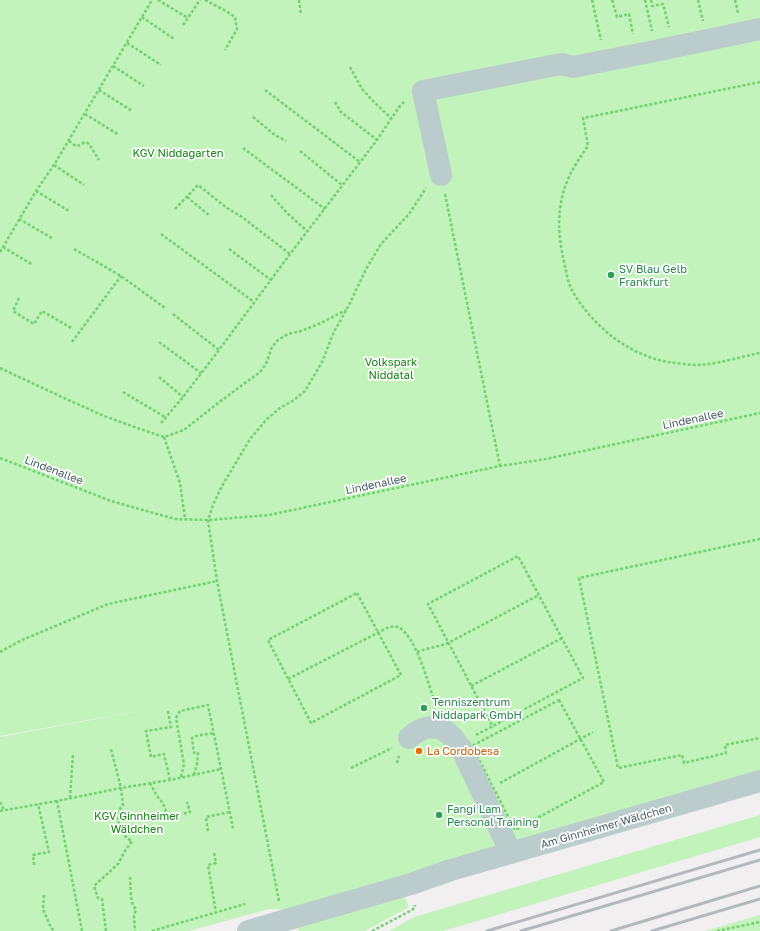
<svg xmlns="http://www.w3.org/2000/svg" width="760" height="931" font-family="'Golos Text',sans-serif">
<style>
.green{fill:#c2f3ba}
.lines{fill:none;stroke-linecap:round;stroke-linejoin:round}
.path{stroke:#71d370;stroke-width:2.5;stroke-dasharray:3 2;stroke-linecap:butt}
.minor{stroke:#bacdcc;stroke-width:22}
.rail{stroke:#b1b9ba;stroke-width:3}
.leisure-dot{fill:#2e9e5b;stroke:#fff;stroke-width:1.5}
.food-dot{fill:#e8710a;stroke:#fff;stroke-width:1.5}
.labels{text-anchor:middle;stroke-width:3.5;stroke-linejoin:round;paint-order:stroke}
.park-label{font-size:11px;fill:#128610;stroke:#fff}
.leisure-label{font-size:11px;fill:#27864d;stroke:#fff;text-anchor:start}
.street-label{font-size:11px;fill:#465e5d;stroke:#fff}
.food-label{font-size:11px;fill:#c56008;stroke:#fff;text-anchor:start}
</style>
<rect width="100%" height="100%" fill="#f2eff1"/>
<path class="green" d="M 0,0 L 760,0 L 760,777 L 290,910 L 269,909 L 189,931 L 0,931 L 0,737 L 161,707 L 0,736 Z
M 760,815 L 760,837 L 443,931 L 389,931 L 414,917 Z
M 403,894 L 409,907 L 365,931 L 299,931 L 297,926 Z
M 760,915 L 760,931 L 705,931 Z"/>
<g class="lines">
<path class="path" d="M 158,0 L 188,18
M 205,0 L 226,11 L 235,17 L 237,29 L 225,50
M 299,0 L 301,15
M 592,0 L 601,40
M 612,0 L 617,17 L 629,14 L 633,34
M 645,0 L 652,31
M 651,0 L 652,6 L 663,4 L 669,27
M 698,0 L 703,21
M 735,0 L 738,13
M 142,17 L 174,39
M 183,25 L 200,0
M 127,43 L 161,65
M 113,66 L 144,86
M 350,67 L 362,89 L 373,101 L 391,118
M 760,82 L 589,117 L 583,118 L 588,146 C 575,164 564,182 561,203 C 557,225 560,245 565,266 C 567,275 568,284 573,292 C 593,326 628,355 668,362 C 677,363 688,365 698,365 C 718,364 740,357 760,353
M 99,90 L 132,111
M 265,90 L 360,162
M 335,102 L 341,112 L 377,140
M 85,114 L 119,135
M 253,117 L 275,135 L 286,141
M 69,141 L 76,146 C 80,146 82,143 86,142 L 89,144 L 99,160
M 243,148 L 325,209
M 300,151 L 342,185
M 54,165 L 84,185
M 36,191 L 69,211
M 445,194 L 500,466
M 271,195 L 287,213 L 307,231
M 187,197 L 210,216
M 175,209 L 198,185 L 227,208 L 242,217 L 290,254
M 19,219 L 52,238
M 161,234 L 254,302
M 3,247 L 33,265
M 74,249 L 121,276 L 165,308
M 229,249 L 271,280
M 0,252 L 36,191 L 54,165 L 152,0
M 19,298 L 13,311 L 34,324 L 42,311 L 73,329
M 173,314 L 219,350
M 72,342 L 121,276
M 159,342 L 201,373
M 0,368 L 64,398 L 104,416 L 140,429 L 164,437 L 184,430 L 218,403 L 260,372 L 266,364 L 272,347 L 278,340 L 288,334 L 301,331 L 321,323 L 346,310
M 159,377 L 183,397
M 123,392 L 165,417
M 161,423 L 183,397 L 219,350 L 290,254 L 377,140 L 399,107 L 404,102
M 164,437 L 180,483 L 185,519
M 0,458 L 111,501 L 175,519 L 208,520 L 269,515 L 500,466 L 546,459 L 760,413
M 760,539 L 579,578 L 618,768 L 682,755 L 684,763 L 726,753 L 725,745 L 760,738
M 357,593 L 401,675 L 311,723 L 268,640 Z
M 0,652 L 22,640 L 108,604 L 217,581
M 417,652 C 427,648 438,647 448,643 L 539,595
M 288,679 L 389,627 C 392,627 395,626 398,627 C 415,635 427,679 433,697
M 471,686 L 562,638
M 559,700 L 604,782 L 515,830 L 472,746 Z
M 168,711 L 171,727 L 146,731 L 151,757 L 164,754 L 170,780
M 476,735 L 583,678 L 518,556 L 428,604 L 493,727
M 397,763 L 399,756
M 351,768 L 392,748
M 194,775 L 197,764 L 198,753 L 194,753 L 192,738 L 196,736 L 214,733
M 181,777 L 184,764 L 176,718 L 180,711 L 208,705 L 233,828
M 150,783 L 157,796 L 163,803 L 168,817 L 190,812 L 187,802
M 500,783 L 593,732
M 70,798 L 73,754
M 0,802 L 4,810
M 0,811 L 57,801
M 208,831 L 206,817 L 230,812
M 214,853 L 216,863 L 208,865 L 216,913
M 34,865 L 33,855 L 49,852 L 38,804
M 130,877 C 131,886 129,903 136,909 L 134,916 L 135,931
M 44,895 L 43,909 L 51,928 L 55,931
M 279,901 L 217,581 L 208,520 L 213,505 L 222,486 L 250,439 L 267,419 L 280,408 L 294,400 L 305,391 L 322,362 L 333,334 L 350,303 L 366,269 L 381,244 L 409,214 L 426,188
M 82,931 L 57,801 L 121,788 L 170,780 L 221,769
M 106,931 L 102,899 L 98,898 L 94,886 L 118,864 L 125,851 L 132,841 C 120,836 113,815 123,805 L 121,788 L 111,749
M 152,931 L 245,904
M 372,931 L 412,910 L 415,907 L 415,905
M 717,931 L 760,922"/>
<path class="minor" d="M 441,175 L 423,91 L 561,64 L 573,67 L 650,52 L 760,29
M 409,738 C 420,728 434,722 448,733 C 453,737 457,744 461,748 L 511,853
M 248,931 L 411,884 L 451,870 L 760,781"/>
<path class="rail" d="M 487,931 L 760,850
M 521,931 L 760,860
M 611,931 L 760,886
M 652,931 L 760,899"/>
</g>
<g class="leisure-dot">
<circle cx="611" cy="275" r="4"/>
<circle cx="424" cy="708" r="4"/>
<circle cx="439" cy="815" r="4"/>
</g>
<circle class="food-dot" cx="419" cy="751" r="4"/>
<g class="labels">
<g class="park-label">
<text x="178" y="157">KGV Niddagarten</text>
<text x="391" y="366">Volkspark<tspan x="391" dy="13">Niddatal</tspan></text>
<text x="137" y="820">KGV Ginnheimer<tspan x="137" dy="13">Wäldchen</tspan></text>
</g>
<g class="leisure-label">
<text x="619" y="273">SV Blau Gelb<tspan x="619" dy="13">Frankfurt</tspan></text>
<text x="432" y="706">Tenniszentrum<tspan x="432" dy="13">Niddapark GmbH</tspan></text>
<text x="447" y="813">Fangi Lam<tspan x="447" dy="13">Personal Training</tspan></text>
</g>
<g class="street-label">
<text transform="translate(693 419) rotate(-12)" y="4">Lindenallee</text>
<text transform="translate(54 470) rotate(21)" y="4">Lindenallee</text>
<text transform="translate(376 484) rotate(-12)" y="4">Lindenallee</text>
<text transform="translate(606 826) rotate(-16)" y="4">Am Ginnheimer Wäldchen</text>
</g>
<g class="food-label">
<text x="427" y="755">La Cordobesa</text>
</g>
</g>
</svg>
